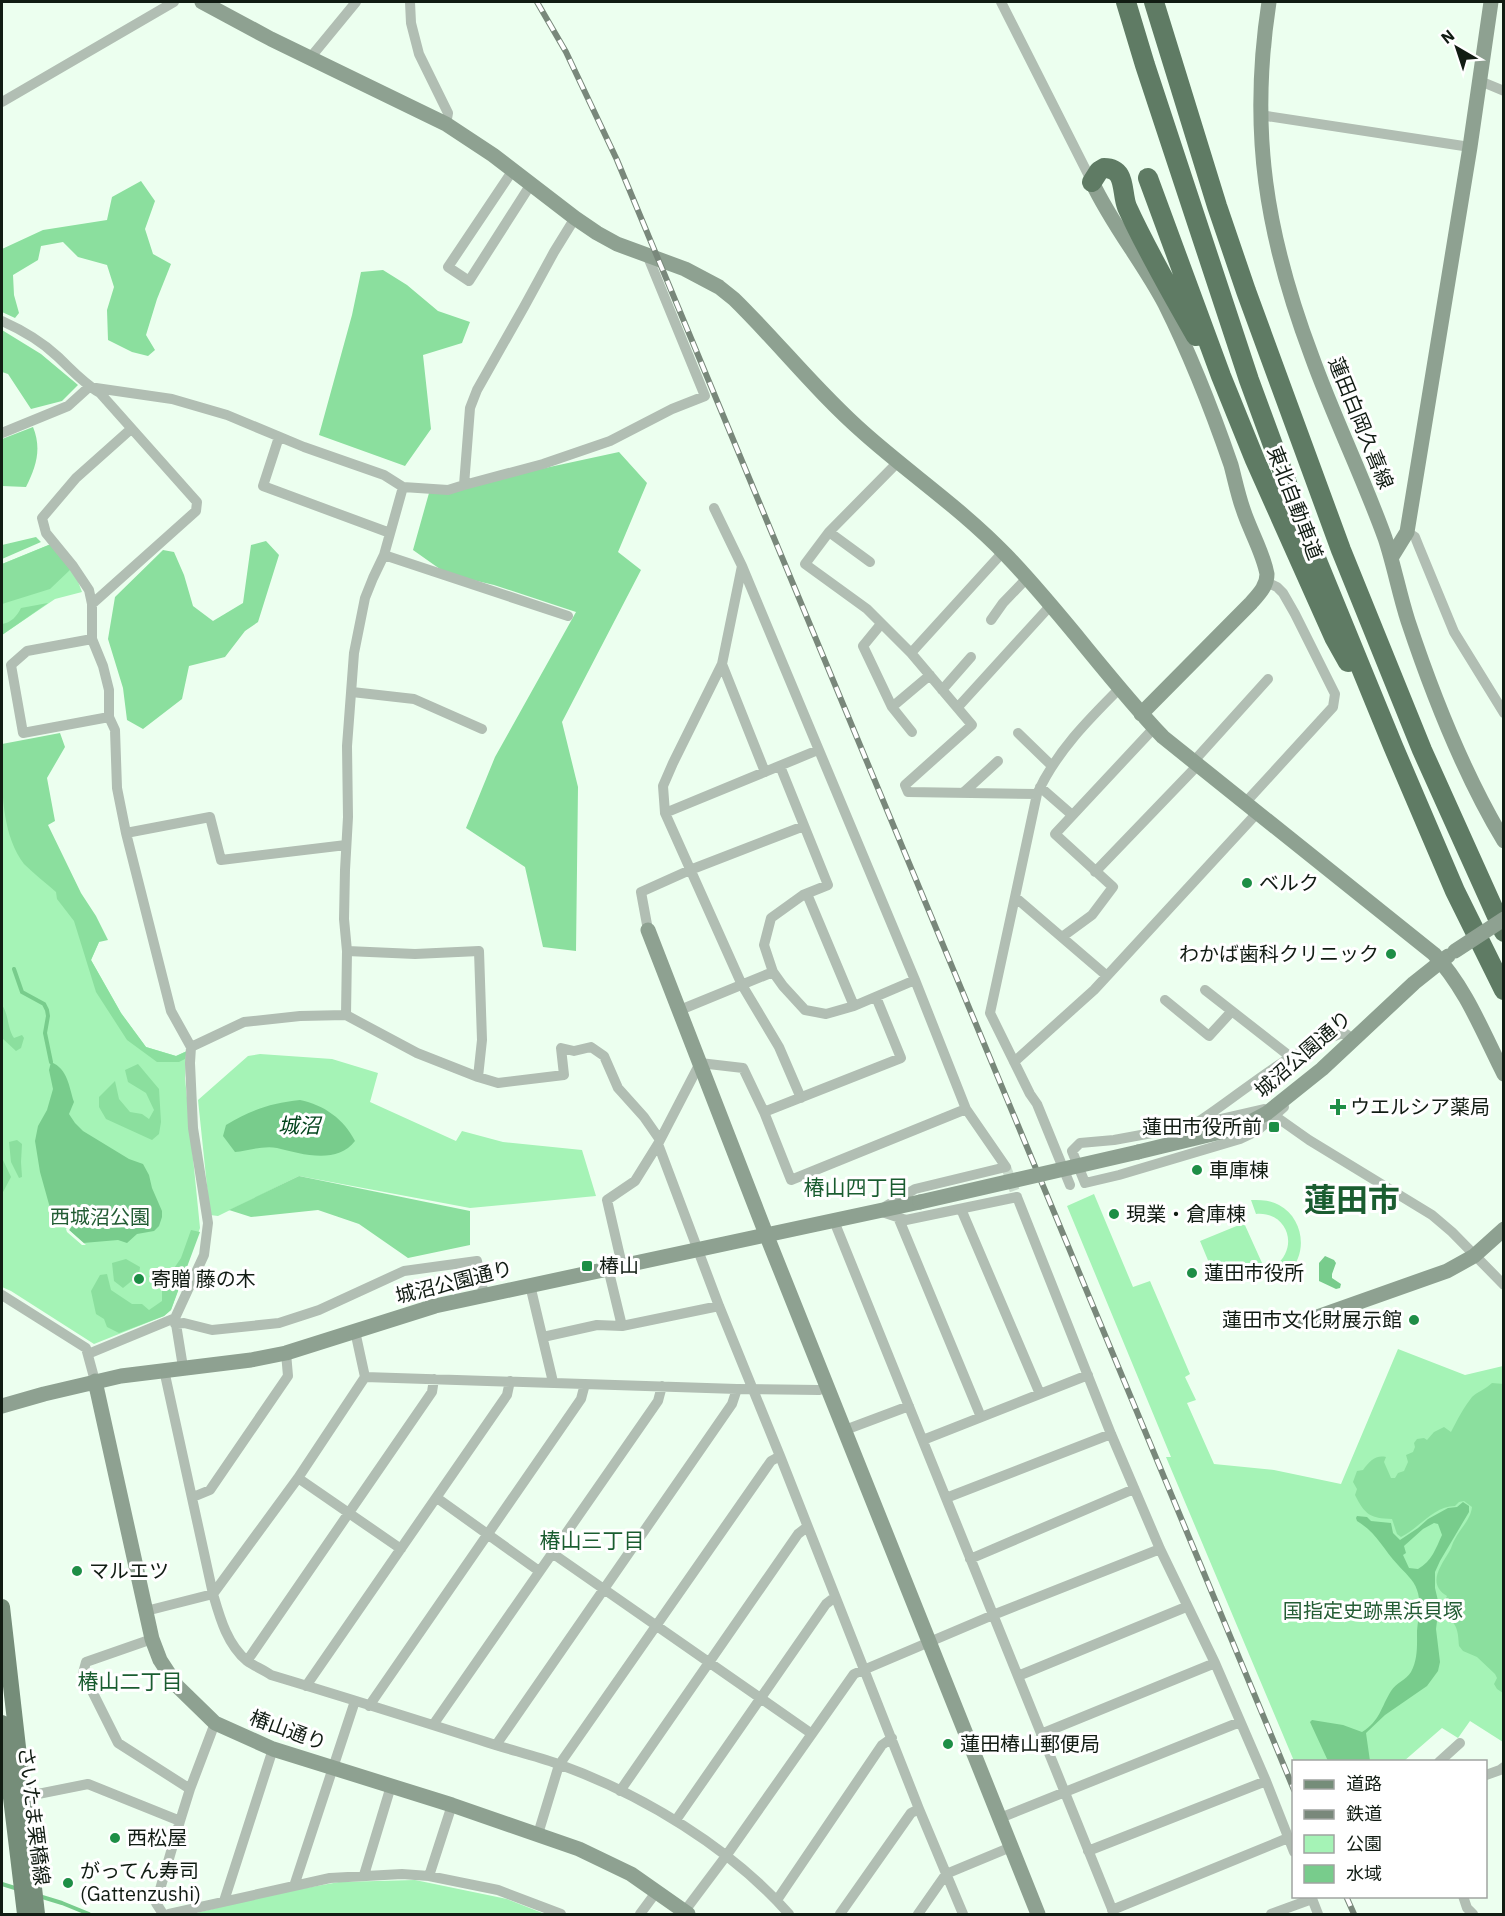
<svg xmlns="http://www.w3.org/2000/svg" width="1505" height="1916" font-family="'IBM Plex Sans','Noto Sans JP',sans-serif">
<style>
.green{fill:#a5f3b6}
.forest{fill:#8bdf9e}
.water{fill:#78cc8c;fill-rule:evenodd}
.pier{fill:#ecffef}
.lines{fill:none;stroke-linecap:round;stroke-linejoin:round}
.stream{stroke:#78cc8c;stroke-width:4}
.street-tunnel{stroke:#cbddce;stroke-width:10;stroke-dasharray:10 5;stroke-linecap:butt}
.street{stroke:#b1beb3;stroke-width:10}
.secondary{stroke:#8ea191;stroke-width:15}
.primary{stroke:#758d79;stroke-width:16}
.highway{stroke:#5f7b64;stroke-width:20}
.rail-casing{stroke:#79887b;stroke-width:6}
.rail{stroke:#fff;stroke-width:4;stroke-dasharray:11;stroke-linecap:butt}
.secondary-bridge{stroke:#8ea191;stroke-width:15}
.poi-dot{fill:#1e8e46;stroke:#fff;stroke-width:2}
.labels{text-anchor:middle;stroke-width:6;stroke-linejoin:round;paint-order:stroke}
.street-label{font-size:20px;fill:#111c13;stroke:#fff}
.poi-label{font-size:20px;fill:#111c13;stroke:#fff;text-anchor:start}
.park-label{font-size:20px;fill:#235d34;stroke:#fff}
.water-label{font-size:21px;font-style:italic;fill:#03451d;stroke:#fff}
.neighbourhood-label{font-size:21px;fill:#1a5d30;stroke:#fff}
.town-label{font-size:32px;font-weight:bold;fill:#1a5d30;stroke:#fff}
</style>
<rect width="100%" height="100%" fill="#ecffef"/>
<path class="green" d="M 51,544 L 74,571 L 82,592 L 55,599 L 2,635 L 2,564 Z
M 2,782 L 99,942 L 91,960 L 121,1013 L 146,1047 L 176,1056 L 187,1051 L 185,1078 L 200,1228 L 171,1310 L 164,1316 L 94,1344 L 11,1291 L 2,1287 Z
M 260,1054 L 332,1059 L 378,1073 L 370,1102 L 456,1141 L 462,1131 L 503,1142 L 582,1150 L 596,1196 L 470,1208 L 299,1176 L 218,1216 L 210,1215 L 198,1100 L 248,1056 Z
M 1094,1194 L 1133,1287 L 1150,1281 L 1190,1374 L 1185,1377 L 1196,1400 L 1187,1403 L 1214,1464 L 1274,1470 L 1341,1484 L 1398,1349 L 1465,1375 L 1503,1366 L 1503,1742 L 1470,1721 L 1458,1738 L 1442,1728 L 1404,1761 L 1294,1761 L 1166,1457 L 1171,1457 L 1067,1206 Z
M 1251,1200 C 1260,1200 1271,1200 1279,1205 C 1307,1220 1309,1263 1280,1278 L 1275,1266 C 1300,1247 1287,1211 1256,1214 Z
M 1244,1223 L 1262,1263 L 1217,1282 L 1200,1241 Z
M 415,1880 L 507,1899 L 545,1914 L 192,1914 L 278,1893 L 339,1882 Z"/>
<path class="forest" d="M 141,181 L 155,201 L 145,229 L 153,254 L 171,264 L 157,299 L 146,335 L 155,350 L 148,356 L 132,352 L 108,340 L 107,310 L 114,287 L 107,265 L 78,257 L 63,242 L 41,246 L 38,260 L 13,275 L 14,295 L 19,313 L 15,318 L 2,312 L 2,249 L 43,230 L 107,220 L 112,197 Z
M 383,270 L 407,285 L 438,311 L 470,322 L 462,343 L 423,355 L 431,429 L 405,466 L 319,435 L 352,315 L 361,272 Z
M 2,330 L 41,354 L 78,385 L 62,401 L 31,409 L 8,374 L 2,372 Z
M 33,427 C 42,449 36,467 26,487 L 2,486 L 2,439 Z
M 619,452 L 647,483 L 618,552 L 641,570 L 562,722 L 578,787 L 576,951 L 543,947 L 525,867 L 466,828 L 495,757 L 576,612 L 494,585 L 447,574 L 413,550 L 429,493 Z
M 36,537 L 41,542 L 2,559 L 2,545 Z
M 266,541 L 279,555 L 258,622 L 245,631 L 225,657 L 189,666 L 182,699 L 143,729 L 127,720 L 123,688 L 108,639 L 115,597 L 163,550 L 174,552 L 184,575 L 193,606 L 213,621 L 243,603 L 251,545 Z
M 51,544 L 71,569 L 50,589 L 2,604 L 2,564 Z
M 48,603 L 2,635 L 2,624 C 11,623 17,616 21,608 Z
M 60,733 L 65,747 L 47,778 L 55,821 L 48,825 L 81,893 L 96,916 L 108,940 L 99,942 L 91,960 L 121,1013 L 146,1047 L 176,1056 L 187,1051 L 185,1059 L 179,1062 L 157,1062 L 127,1040 L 96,992 L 74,921 L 57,899 L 56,892 C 46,883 34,874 24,864 C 0,832 2,785 2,744 Z
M 2,1005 C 9,1015 7,1028 14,1038 L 22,1035 L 24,1038 L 21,1048 L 16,1051 L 2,1038 Z
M 138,1064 L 159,1089 L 161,1122 L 159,1134 L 152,1140 L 106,1119 L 99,1107 L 99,1097 L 115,1081 L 119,1099 L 130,1112 L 142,1114 L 149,1119 L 154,1110 L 146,1093 L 128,1082 L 125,1070 Z
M 2,1139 L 3,1160 L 11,1177 L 2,1194 Z
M 17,1140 L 22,1144 L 21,1162 L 22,1177 L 19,1178 L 11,1162 L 9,1142 Z
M 299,1176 L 470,1211 L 470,1245 L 408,1258 L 359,1224 L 318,1210 L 251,1217 L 229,1210 Z
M 191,1230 L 200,1232 L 171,1310 L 164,1316 L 119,1333 L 107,1327 L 104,1319 L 96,1314 L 91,1291 L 100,1275 L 107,1274 L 111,1290 L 132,1304 L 142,1304 L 149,1310 L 162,1301 L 162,1286 L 181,1258 Z
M 126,1259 L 140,1267 L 139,1275 L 123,1288 L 114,1281 L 112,1263 Z
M 1492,1383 L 1504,1384 L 1503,1693 L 1497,1689 L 1494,1684 L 1497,1678 L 1495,1674 L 1477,1657 L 1463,1651 L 1459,1646 C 1458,1632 1458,1623 1444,1615 L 1443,1605 L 1447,1596 C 1427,1584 1440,1567 1449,1552 C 1452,1548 1452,1543 1455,1539 C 1460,1529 1471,1519 1472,1507 L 1464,1501 L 1459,1502 L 1455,1506 C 1434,1506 1419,1528 1401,1537 L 1397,1534 L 1392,1519 C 1370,1518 1365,1515 1355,1495 L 1357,1489 L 1353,1482 L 1357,1471 L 1363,1470 C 1370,1461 1375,1455 1386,1457 L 1384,1462 L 1391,1478 L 1395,1478 L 1398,1473 L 1404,1471 L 1408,1462 L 1406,1455 L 1413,1452 L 1415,1447 L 1414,1443 L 1417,1439 L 1424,1438 L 1427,1440 L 1434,1432 L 1444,1427 L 1451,1432 C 1457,1420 1464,1407 1472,1397 C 1477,1392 1486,1389 1492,1383 Z"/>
<path class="water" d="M 51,1062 C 68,1069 69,1087 74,1102 L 69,1114 L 75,1123 L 83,1131 L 129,1159 L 143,1164 L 149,1175 L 152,1188 L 162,1211 L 162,1217 L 159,1226 L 154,1231 L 137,1234 L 127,1243 L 118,1240 L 83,1243 L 69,1230 L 72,1225 L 64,1218 L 60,1222 L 52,1215 L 40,1172 L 35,1141 L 38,1126 L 47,1110 L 53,1089 L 49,1070 Z
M 300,1100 C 324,1105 344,1119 355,1141 C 337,1165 301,1154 277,1148 C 264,1145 248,1151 235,1152 L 223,1136 L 226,1125 C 251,1110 271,1103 300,1100 Z
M 1325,1256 L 1334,1260 L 1336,1263 L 1332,1274 L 1332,1278 L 1341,1284 L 1340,1288 L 1336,1289 L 1319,1281 L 1319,1263 Z
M 1463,1502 L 1469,1506 L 1469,1512 L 1440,1561 L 1435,1572 L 1435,1588 L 1439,1605 L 1436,1629 L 1440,1662 L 1438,1671 L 1427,1686 L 1385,1715 L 1366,1733 L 1370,1761 L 1328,1761 L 1310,1722 L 1312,1720 L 1343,1725 L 1362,1732 C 1380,1721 1381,1707 1391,1691 C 1396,1683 1406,1680 1411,1672 C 1418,1659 1417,1646 1417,1631 C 1418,1617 1422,1604 1417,1590 C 1414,1580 1404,1572 1398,1565 C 1382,1548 1378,1534 1357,1521 L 1356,1518 L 1357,1516 L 1367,1517 L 1371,1521 L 1391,1523 L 1393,1533 L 1400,1540 L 1418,1528 L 1428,1519 L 1448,1508 L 1457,1507 ZM 1434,1523 L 1438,1524 L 1442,1535 C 1436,1548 1432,1561 1418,1569 L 1409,1568 L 1403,1555 L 1406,1553 L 1404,1546 L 1423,1529 Z"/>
<path class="pier" d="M 52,1215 L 60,1222 L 64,1218 L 72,1226 L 69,1230 L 86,1245 L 82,1245 L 67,1232 L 66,1229 L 68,1226 L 64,1222 L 61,1225 L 58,1225 L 50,1217 Z"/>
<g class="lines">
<path class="stream" d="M 14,969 L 22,992 L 44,1004 L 47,1010 L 48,1016 L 45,1033 L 51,1062
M 2,1884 L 18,1889
M 39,1896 L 62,1903 L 89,1914"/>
<path class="street-tunnel" d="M 1006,1167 L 1017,1197"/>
<path class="street" d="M 410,2 L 411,23 L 419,54 L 448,113 L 446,124
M 1001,2 L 1092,182
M 310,58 L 356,2
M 1480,81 L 1504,91
M 2,102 L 174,2
M 1260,115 L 1470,147
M 513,170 L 448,267 L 469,281 L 531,184
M 2,321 C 22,330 40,340 57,356 C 71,369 83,383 100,393 L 197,502 L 196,511 L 92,604
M 131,429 L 76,478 L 42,518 L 46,533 L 73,566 L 89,590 L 92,604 L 92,639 L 103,666 L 109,690 L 109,717 L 115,730 L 117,788 L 126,833 L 171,1011 L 191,1047 L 190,1063 L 193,1128 L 208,1223 L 204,1255 L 175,1318 L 183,1367
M 2,433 L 68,406 L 89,387 L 172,399 L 227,415 L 304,447 L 384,475 L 403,487 L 448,490 L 464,485 L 470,408 L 477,390 L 524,307 L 554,252 L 575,218
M 279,437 L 263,486 L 390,533
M 898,462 L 829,532 L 805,564 L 867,609 L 911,653 L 972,725 L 905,785 L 908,792 L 1037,794
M 464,485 L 543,464 L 610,441 L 672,409 L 705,396 L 648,257
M 714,508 L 742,566 L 915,980 L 966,1109 L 1006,1167 L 915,1189 L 886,1206
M 829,532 L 870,562
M 1407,532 L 1415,537 L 1419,547 L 1454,632 L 1504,713
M 384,555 L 568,616
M 742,566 L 722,664 L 673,763 L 663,786 L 665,813 L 742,985 L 779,1047 L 801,1098
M 991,620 L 1003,603 L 1027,578
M 881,624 L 863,646 L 892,707 L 930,675
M 92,639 L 27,651 L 11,665 L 23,733 L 109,717
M 911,653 L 1003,552
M 722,664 L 765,772
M 942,690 L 971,657
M 352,692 L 414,699 L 482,729
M 892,707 L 912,732
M 958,707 L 1051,605
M 1018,733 L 1051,765
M 1193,762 L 1268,679
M 780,766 L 828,885 L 803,895 L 771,918 L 764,945 L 773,972 L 783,986 L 805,1010 L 826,1014 L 854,1006 L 915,980
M 1040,787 L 1071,814
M 963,793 L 998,761
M 1245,803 L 1333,707 L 1335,694 L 1295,614 L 1283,593 L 1277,587 L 1266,582
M 665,813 L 818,750
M 126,833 L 210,817 L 221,860 L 346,845
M 1095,872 L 1197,766
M 807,894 L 854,1006
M 1015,897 L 1037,794 C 1056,752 1088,720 1120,688
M 648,930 L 641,892 L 690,870 L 804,826
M 1062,937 L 1092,915 L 1113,887 L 1055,834 L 1154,728
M 347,951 L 415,954 L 479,951 L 482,1040 L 478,1077
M 1205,990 L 1292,1058
M 1165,1000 L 1209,1036 L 1232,1011
M 680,1010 L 773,972
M 346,1015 L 347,951 L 344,919 L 345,870 L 348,817 L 347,746 L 354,653 L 365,598 L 373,578 L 384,555 L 403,487
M 191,1047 L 244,1022 L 300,1016 L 346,1015 L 417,1053 L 478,1077 L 498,1083 L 564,1075 L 561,1048 L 574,1051 L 591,1047 L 604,1056 L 618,1088 L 644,1117 L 660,1140
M 1014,1062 L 1094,990 L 1258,812
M 1264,1109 L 1190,1126 L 1114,1140 L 1080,1143 L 1072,1151 L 1085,1183 L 1119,1175 L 1240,1139 L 1257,1131 L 1284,1107
M 764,1112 L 901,1058 L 876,997
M 1275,1116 L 1309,1140 L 1432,1215 L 1452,1232 L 1504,1285
M 1198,1122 C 1244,1092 1286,1052 1340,1034 L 1346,1034 L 1354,1040
M 658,1144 L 719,1306 L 780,1456 L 919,1809 L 963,1914
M 1070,1185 L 1037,1104 L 1030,1094 L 990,1013 L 1015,897 L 1107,976
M 961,1209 L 1040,1394
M 879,1211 L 906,1220 L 1017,1197 L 1111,1434 L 1160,1549 L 1215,1663 L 1266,1781 L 1294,1852
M 898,1217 L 981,1417
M 834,1221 L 1114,1914
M 622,1265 L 607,1200 L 635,1181 L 658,1144 L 700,1063 L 743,1068 L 764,1112 L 791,1180 L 966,1109
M 608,1268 L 622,1326 L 719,1306
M 530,1285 L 553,1382
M 2,1295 L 86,1348 L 95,1381
M 175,1324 L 184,1323 L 212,1330 L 279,1323 L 319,1310 L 404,1271 L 477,1261 L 484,1295
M 543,1337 L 597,1325 L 622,1326
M 88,1354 L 175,1318
M 164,1370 L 213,1594 C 220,1618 227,1644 247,1661 C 254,1666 264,1670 271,1675 C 341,1696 411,1718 480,1740 C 506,1749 533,1755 558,1764 C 642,1794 731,1848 789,1914
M 365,1377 L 737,1389 L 819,1390 L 827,1387
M 845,1430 L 909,1406
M 923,1440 L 1088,1375
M 298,1478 L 401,1549
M 193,1497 L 210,1490 L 288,1376 L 286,1353
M 437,1498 L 539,1571
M 946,1498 L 1111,1434
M 552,1553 L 812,1734
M 970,1559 L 1134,1489
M 146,1611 L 213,1594 L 298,1478 L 365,1377 L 355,1331
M 152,1639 L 86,1662 L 83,1673 L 118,1743 L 190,1789
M 247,1661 L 432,1392 L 434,1379
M 1018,1676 L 1186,1607
M 306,1686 L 507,1395 L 510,1381
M 369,1706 L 581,1399 L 585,1384
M 433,1725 L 658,1401 L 662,1386
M 1041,1734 L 1215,1663
M 496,1745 L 732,1404 L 737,1389
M 1439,1762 L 1460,1743
M 1486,1775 L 1500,1770 L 1504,1767
M 620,1791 L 798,1534 L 807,1527
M 23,1797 L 88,1784 L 180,1821 L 190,1789 L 215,1723
M 1000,1818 L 1240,1722
M 676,1820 L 826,1604 L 835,1597
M 538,1834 L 559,1765 L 771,1461 L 780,1456
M 1088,1851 L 1266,1781
M 364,1875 L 391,1786
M 429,1876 L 452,1805
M 294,1886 L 355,1701
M 1311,1896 L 1318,1914
M 1463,1896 L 1467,1908 L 1473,1914
M 777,1900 L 882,1745 L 892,1738
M 224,1901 L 273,1749
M 1112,1910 L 1288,1838
M 684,1912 L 726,1856 L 854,1674 L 993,1615 L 1160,1549
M 163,1914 L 156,1903 L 180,1821
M 169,1914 L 330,1878 L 402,1874 L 429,1876 L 498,1890 L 561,1914
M 640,1914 L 657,1891
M 840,1914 L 911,1813 L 919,1809
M 918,1914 L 946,1874 L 1011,1847
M 1271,1914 L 1312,1899"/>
<path class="secondary" d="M 202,2 L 271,39 L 446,124 L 493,155 L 575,218 L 597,233 L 617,244 L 685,269 L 719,287 L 734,299 C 778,342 817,392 864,433 C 910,474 963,510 1006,555 C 1062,613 1108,679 1163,737 L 1434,954 C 1466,988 1483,1033 1504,1074
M 1269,2 C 1249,131 1266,235 1312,357 C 1334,418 1363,477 1385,538 C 1394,565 1399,593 1408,621 C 1433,696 1463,773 1504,841
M 1092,182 C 1112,225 1143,262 1165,304 C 1191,356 1212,410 1231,465 C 1235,480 1238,495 1243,509 C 1250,531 1263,552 1267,574 C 1267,586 1259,594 1251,603 L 1141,714
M 1391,558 L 1407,532 L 1470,147 L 1491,2
M 648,930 L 766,1234 L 1038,1914
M 1138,1152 L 1229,1130 L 1252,1121 L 1267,1113 L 1322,1069 L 1414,983 L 1448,956
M 1300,1323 L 1447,1271 L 1474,1256 L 1504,1229
M 95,1381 L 152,1639 L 160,1660 L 177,1686 L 215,1723 L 273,1749 L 452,1805 L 579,1849 L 631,1874 L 688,1914
M 2,1406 L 44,1394 L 121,1376 L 251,1360 L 286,1353 L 435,1306 L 920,1202"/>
<path class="primary" d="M 2,1607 L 37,1914
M 2,1723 L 25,1914"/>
<path class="highway" d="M 1126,2 L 1145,65 L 1249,380 L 1302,524 L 1393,746 L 1455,891 L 1504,990
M 1154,2 L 1217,206 L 1246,291 L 1341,550 L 1422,750 L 1504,932
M 1148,178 L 1221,376 L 1255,460 L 1334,637 L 1348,662
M 1092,182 L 1099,171 L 1104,168 C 1127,168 1121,192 1127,207 C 1147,251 1172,294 1196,336"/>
<g class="rail-casing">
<path id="rail" d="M 537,2 L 566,52 L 617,160 L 1294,1790
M 1346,1896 L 1354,1914"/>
</g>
<use href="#rail" class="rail"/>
<path class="secondary-bridge" d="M 1455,951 L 1504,919
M 920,1202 L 1138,1152"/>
</g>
<g class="poi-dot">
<circle cx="1247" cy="883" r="6"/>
<circle cx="1391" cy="954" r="6"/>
<path d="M1335 1098h6v6h6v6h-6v6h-6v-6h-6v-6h6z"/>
<rect x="1268" y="1121" width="12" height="12" rx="3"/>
<circle cx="1197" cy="1170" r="6"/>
<circle cx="1114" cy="1214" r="6"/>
<rect x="581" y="1260" width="12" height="12" rx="3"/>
<circle cx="1192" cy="1273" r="6"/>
<circle cx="139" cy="1279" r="6"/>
<circle cx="1414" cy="1320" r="6"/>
<circle cx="77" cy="1571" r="6"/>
<circle cx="948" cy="1744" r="6"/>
<circle cx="115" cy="1838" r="6"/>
<circle cx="68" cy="1883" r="6"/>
</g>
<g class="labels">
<g class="street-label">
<text transform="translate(1361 423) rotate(68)" y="7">蓮田白岡久喜線</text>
<text transform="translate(1295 503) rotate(69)" y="7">東北自動車道</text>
<text transform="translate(1303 1054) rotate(-41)" y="7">城沼公園通り</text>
<text transform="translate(454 1282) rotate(-14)" y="7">城沼公園通り</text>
<text transform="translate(288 1730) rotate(20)" y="7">椿山通り</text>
<text transform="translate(34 1816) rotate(83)" y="7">さいたま栗橋線</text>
</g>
<g class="poi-label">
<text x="1259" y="890">ベルク</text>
<text x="1379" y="961" text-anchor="end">わかば歯科クリニック</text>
<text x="1350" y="1114">ウエルシア薬局</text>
<text x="1262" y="1134" text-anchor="end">蓮田市役所前</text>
<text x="1209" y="1177">車庫棟</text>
<text x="1126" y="1221">現業・倉庫棟</text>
<text x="599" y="1273">椿山</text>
<text x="1204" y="1280">蓮田市役所</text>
<text x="151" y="1286">寄贈 藤の木</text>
<text x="1402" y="1327" text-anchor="end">蓮田市文化財展示館</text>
<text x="89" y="1578">マルエツ</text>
<text x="960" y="1751">蓮田椿山郵便局</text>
<text x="127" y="1845">西松屋</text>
<text x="80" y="1878">がってん寿司<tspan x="80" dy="23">(Gattenzushi)</tspan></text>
</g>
<g class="park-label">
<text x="100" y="1224">西城沼公園</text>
<text x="1373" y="1618">国指定史跡黒浜貝塚</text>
</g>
<g class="water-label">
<text x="299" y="1133">城沼</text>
</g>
<g class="neighbourhood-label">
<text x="856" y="1195">椿山四丁目</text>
<text x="592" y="1548">椿山三丁目</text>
<text x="130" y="1689">椿山二丁目</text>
</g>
<g class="town-label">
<text x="1352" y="1211">蓮田市</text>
</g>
</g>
<rect width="1505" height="1916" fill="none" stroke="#111c13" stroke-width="6"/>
<rect x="1292" y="1760" width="195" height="138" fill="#ffffff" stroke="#a0a4a1" stroke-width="1.5"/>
<rect x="1304" y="1780" width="30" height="9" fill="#758d79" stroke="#a0a4a1" stroke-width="1.5"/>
<text x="1346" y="1790" font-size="18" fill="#111c13">道路</text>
<rect x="1304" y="1810" width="30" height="9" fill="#79887b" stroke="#a0a4a1" stroke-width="1.5"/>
<text x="1346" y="1820" font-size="18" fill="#111c13">鉄道</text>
<rect x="1304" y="1835" width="30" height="18" fill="#a5f3b6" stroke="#a0a4a1" stroke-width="1.5"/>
<text x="1346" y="1850" font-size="18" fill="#111c13">公園</text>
<rect x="1304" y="1865" width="30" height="18" fill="#78cc8c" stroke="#a0a4a1" stroke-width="1.5"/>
<text x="1346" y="1880" font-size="18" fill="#111c13">水域</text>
<g transform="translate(1457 48) rotate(321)" stroke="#ffffff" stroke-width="4.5" paint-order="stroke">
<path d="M0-4.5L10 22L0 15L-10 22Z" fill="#111c13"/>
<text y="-9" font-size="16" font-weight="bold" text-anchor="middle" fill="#111c13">N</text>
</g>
</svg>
